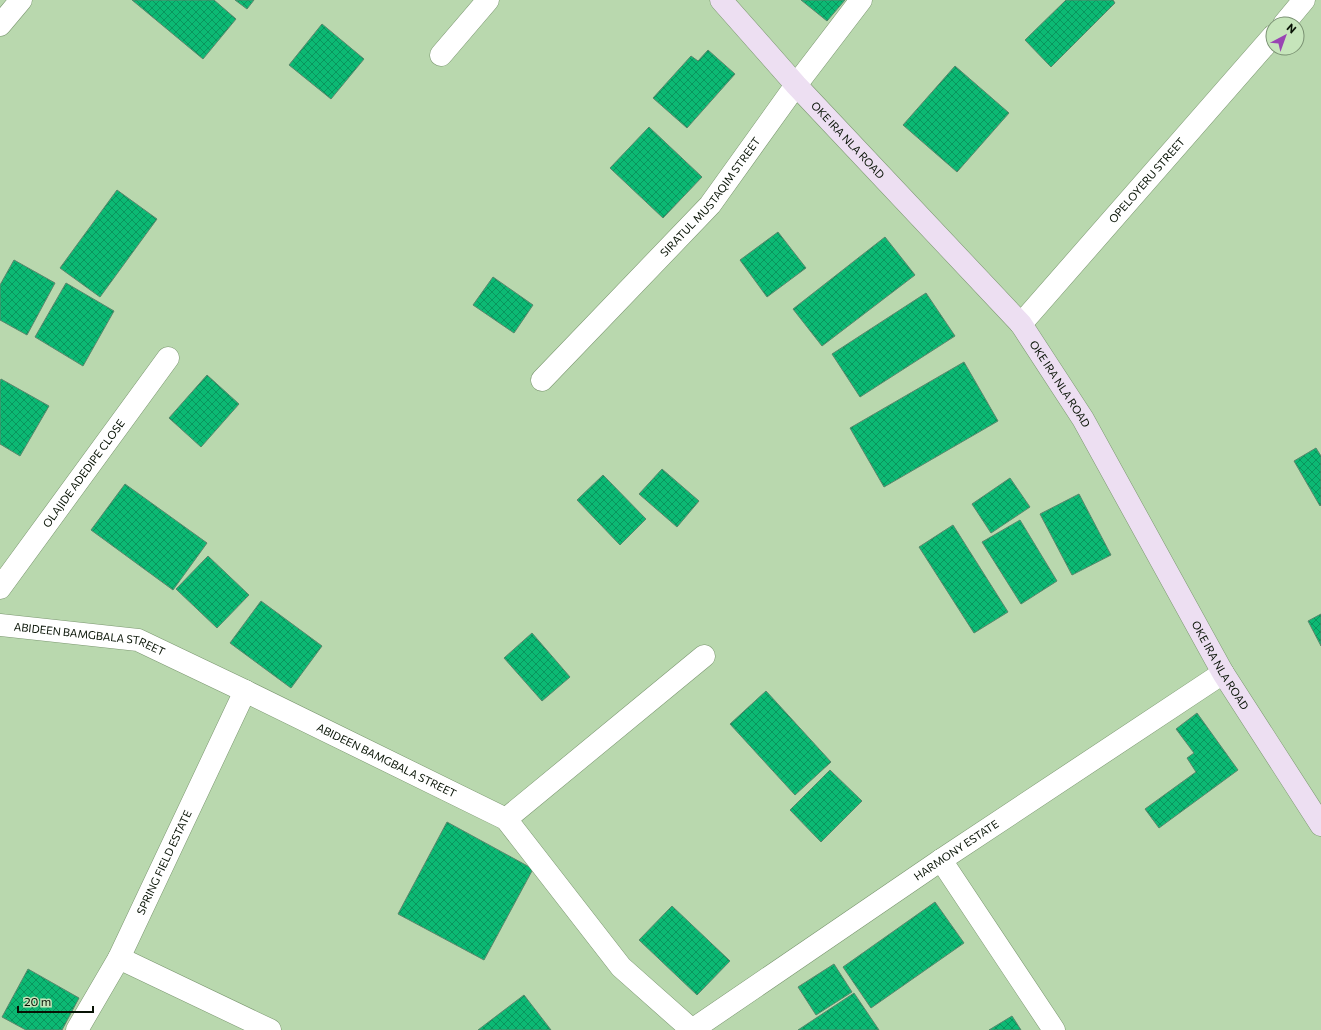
<svg xmlns="http://www.w3.org/2000/svg" width="1321" height="1030" font-family="Commissioner,sans-serif">
<style>
.building{fill:url(#building-cross-hatch);stroke:#59876c}
.lines{fill:none;stroke-linecap:round;stroke-linejoin:round}
.street-casing{stroke:#7b9770;stroke-width:23}
.secondary-casing{stroke:#7b9770;stroke-width:23}
.street{stroke:#fff;stroke-width:22}
.secondary{stroke:#eddff2;stroke-width:22}
.labels{text-anchor:middle;stroke-width:3;stroke-linejoin:round;paint-order:stroke}
.street-label{font-size:11px;fill:#081305;stroke:#c6e5bb}
</style>
<defs>
<pattern id="building-cross-hatch" width="8" height="8" patternUnits="userSpaceOnUse"><rect width="8" height="8" fill="#0cb974"/><path d="M0 0l8 8M0 8l8-8" fill="none" stroke="#0a955d"/></pattern>
</defs>
<rect width="100%" height="100%" fill="#b9d8ae"/>
<path class="building" d="M 132,0 L 214,0 L 236,19 L 203,59 Z
M 235,0 L 254,0 L 247,9 Z
M 801,0 L 845,0 L 827,21 Z
M 1066,0 L 1113,0 L 1115,3 L 1051,67 L 1025,40 Z
M 322,24 L 364,59 L 331,99 L 289,65 Z
M 708,50 L 735,74 L 687,128 L 653,98 L 691,56 L 698,61 Z
M 955,66 L 1009,113 L 957,172 L 903,125 Z
M 649,127 L 702,177 L 663,218 L 610,168 Z
M 117,190 L 157,219 L 100,297 L 60,268 Z
M 778,232 L 806,268 L 767,297 L 740,260 Z
M 885,237 L 915,275 L 822,346 L 793,309 Z
M 14,260 L 55,283 L 27,335 L 0,320 L 0,285 Z
M 493,277 L 533,305 L 514,333 L 473,305 Z
M 66,283 L 114,311 L 83,366 L 35,337 Z
M 926,293 L 955,336 L 860,397 L 832,354 Z
M 964,362 L 998,421 L 884,487 L 850,428 Z
M 207,375 L 239,404 L 201,447 L 169,418 Z
M 1,379 L 49,406 L 20,456 L 0,444 L 0,381 Z
M 1316,448 L 1321,456 L 1321,505 L 1320,506 L 1294,461 Z
M 662,469 L 699,501 L 677,527 L 639,494 Z
M 603,475 L 646,519 L 620,545 L 577,500 Z
M 1010,478 L 1030,507 L 991,533 L 972,504 Z
M 125,484 L 207,543 L 173,590 L 91,530 Z
M 1079,494 L 1111,555 L 1072,575 L 1040,514 Z
M 1020,520 L 1057,581 L 1021,604 L 982,542 Z
M 953,525 L 1008,612 L 974,633 L 919,547 Z
M 208,556 L 249,595 L 217,628 L 176,589 Z
M 261,601 L 322,646 L 291,688 L 230,643 Z
M 1321,614 L 1321,646 L 1308,621 Z
M 532,633 L 570,677 L 542,701 L 504,658 Z
M 766,691 L 831,762 L 795,795 L 730,724 Z
M 1197,713 L 1238,770 L 1159,828 L 1145,809 L 1196,772 L 1187,758 L 1194,753 L 1176,729 Z
M 830,770 L 862,801 L 821,842 L 790,810 Z
M 447,822 L 533,869 L 484,960 L 398,914 Z
M 935,902 L 964,943 L 871,1008 L 843,967 Z
M 672,906 L 730,961 L 697,995 L 639,940 Z
M 834,964 L 852,992 L 816,1015 L 798,987 Z
M 28,969 L 79,998 L 62,1030 L 26,1030 L 2,1017 Z
M 854,993 L 879,1030 L 798,1030 Z
M 524,995 L 551,1030 L 478,1030 Z
M 1012,1016 L 1021,1030 L 989,1030 Z"/>
<g class="lines">
<g class="street-casing">
<g id="street">
<path d="M 1284,24 L 1304,0"/>
<path d="M 0,25 L 21,0"/>
<path d="M 441,55 L 488,0"/>
<path id="s1" d="M 1021,324 L 1273,36"/>
<path id="s2" d="M 542,380 L 710,205 L 796,85 L 861,0"/>
<path id="s3" d="M 0,588 L 168,358"/>
<path id="s4" d="M 0,625 L 138,640 L 245,691 L 506,819 L 621,967 L 692,1030 L 941,860 L 1223,673"/>
<path d="M 506,819 L 704,656"/>
<path d="M 941,860 L 1054,1030"/>
<path d="M 119,958 L 270,1030"/>
<path id="s5" d="M 77,1030 L 119,958 L 245,691"/>
</g>
</g>
<g class="secondary-casing">
<g id="secondary">
<path id="s6" d="M 721,0 L 796,85 L 1021,324 L 1083,419 L 1223,673 L 1321,825"/>
</g>
</g>
<use href="#street" class="street"/>
<use href="#secondary" class="secondary"/>
</g>
<g class="labels">
<g class="street-label">
<text dy="4" stroke="none"><textPath href="#s6" startOffset="189">OKE IRA NLA ROAD</textPath></text>
<text dy="4" stroke="none"><textPath href="#s1" startOffset="191">OPELOYERU STREET</textPath></text>
<text dy="4" stroke="none"><textPath href="#s2" startOffset="249">SIRATUL MUSTAQIM STREET</textPath></text>
<text dy="4" stroke="none"><textPath href="#s6" startOffset="513">OKE IRA NLA ROAD</textPath></text>
<text dy="4" stroke="none"><textPath href="#s3" startOffset="142">OLAJIDE ADEDIPE CLOSE</textPath></text>
<text dy="4" stroke="none"><textPath href="#s4" startOffset="91">ABIDEEN BAMGBALA STREET</textPath></text>
<text dy="4" stroke="none"><textPath href="#s6" startOffset="837">OKE IRA NLA ROAD</textPath></text>
<text dy="4" stroke="none"><textPath href="#s4" startOffset="415">ABIDEEN BAMGBALA STREET</textPath></text>
<text dy="4" stroke="none"><textPath href="#s4" startOffset="1150">HARMONY ESTATE</textPath></text>
<text dy="4" stroke="none"><textPath href="#s5" startOffset="189">SPRING FIELD ESTATE</textPath></text>
</g>
</g>
<g transform="translate(1285 36) rotate(41)"><circle r="19" fill="#c6e5bb" stroke="#7a9172"/>
<path d="M0-3L7 15L0 10L-7 15Z" fill="#9945b3"/>
<text y="-6" font-size="11" font-weight="bold" text-anchor="middle" fill="#081305">N</text>
</g>
<path d="M18 1006v6h75v-6" fill="none" stroke="#081305" stroke-width="2"/>
<text x="24" y="1006" font-size="12" fill="#081305" stroke="#c6e5bb" stroke-width="3" paint-order="stroke">20 m</text>
</svg>
